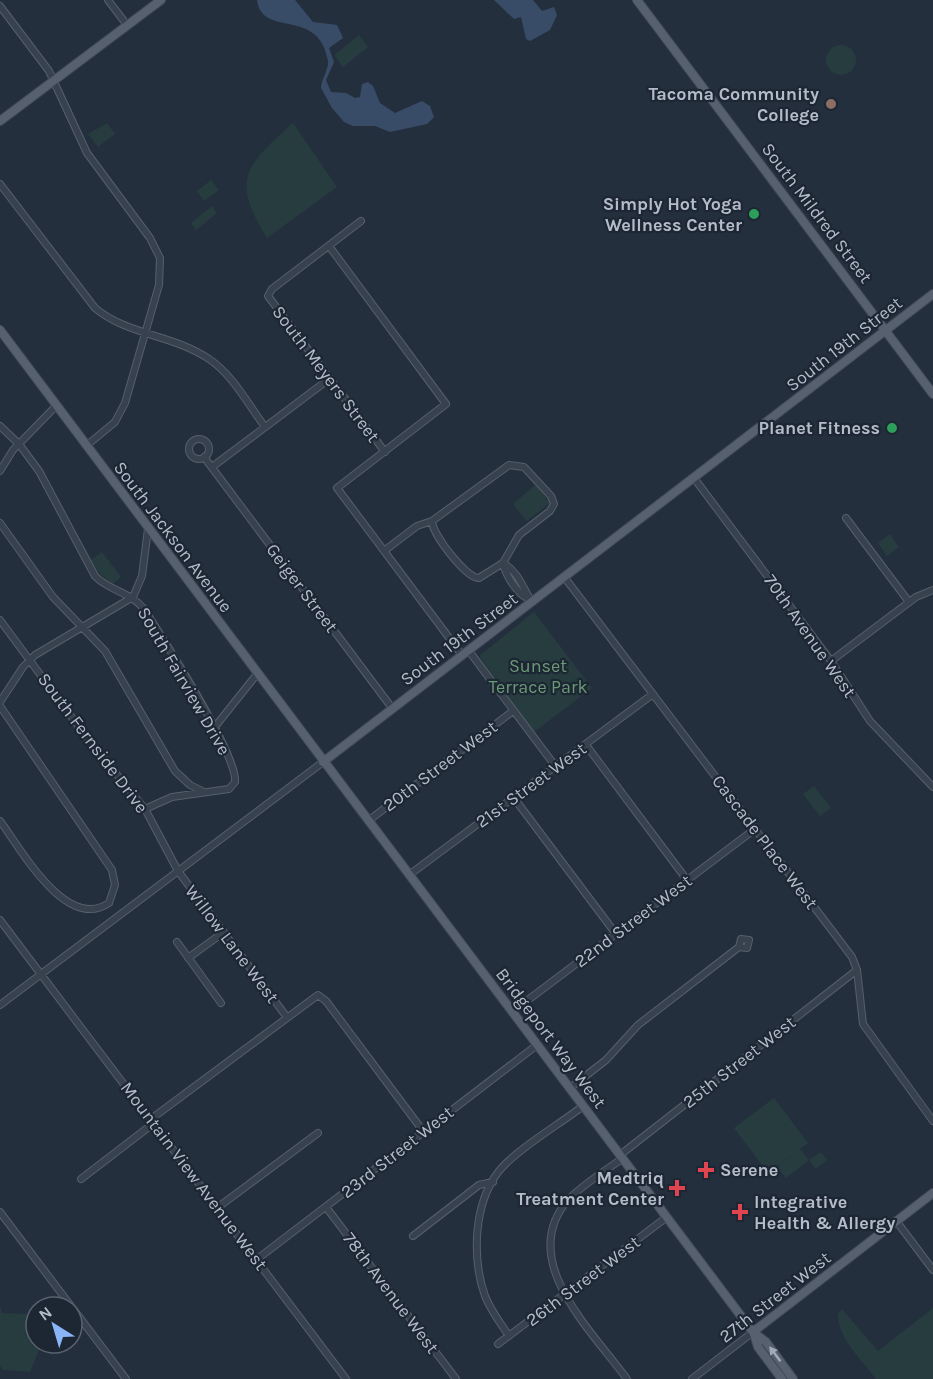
<svg xmlns="http://www.w3.org/2000/svg" width="933" height="1379" font-family="Karla,sans-serif">
<style>
.green{fill:#263c3f}
.water{fill:#394c67}
.lines{fill:none;stroke-linecap:round;stroke-linejoin:round}
.minor-casing{stroke:#565f6c;stroke-width:8}
.major-casing{stroke:#414a57;stroke-width:10}
.minor{stroke:#38414e;stroke-width:6}
.major{stroke:#56606e;stroke-width:8}
.oneway{fill:#a1aab7}
.education-dot{fill:#8d6e63;stroke:#1d2633;stroke-width:2}
.leisure-dot{fill:#2e9e5b;stroke:#1d2633;stroke-width:2}
.health-dot{fill:#e0444e;stroke:#1d2633;stroke-width:2}
.labels{text-anchor:middle;stroke-width:4.5;stroke-linejoin:round;paint-order:stroke}
.poi-label{font-size:18px;font-weight:bold;fill:#b4bcc9;stroke:#1d2633;text-anchor:end}
.street-label{font-size:18px;fill:#b4bcc9;stroke:#1d2633}
.park-label{font-size:18px;fill:#6b9a76;stroke:#1d2633}
</style>
<rect width="100%" height="100%" fill="#242f3e"/>
<path class="green" d="M 359,35 L 368,47 L 343,67 L 334,55 Z
M826 60a15 15 0 1 1 30 0a15 15 0 1 1-30 0Z
M 107,123 L 115,134 L 98,147 L 88,134 Z
M 293,123 L 337,187 L 267,238 C 230,179 246,165 293,123 Z
M 211,180 L 219,190 L 204,201 L 197,191 Z
M 212,206 L 217,213 L 196,230 L 191,223 Z
M 536,484 L 550,503 L 527,521 L 513,504 Z
M 890,534 L 899,547 L 887,556 L 878,543 Z
M 102,552 L 121,577 L 113,584 L 99,573 L 91,560 Z
M 534,612 L 592,688 L 534,732 L 479,656 Z
M 814,786 L 831,808 L 820,816 L 803,794 Z
M 774,1098 L 808,1143 L 800,1149 L 809,1160 L 821,1152 L 827,1160 L 816,1169 L 809,1160 L 786,1178 L 777,1167 L 797,1151 L 768,1173 L 734,1128 Z
M 0,1306 L 2,1313 L 26,1314 L 36,1322 L 36,1343 L 42,1343 L 30,1372 L 3,1370 L 0,1366 Z
M 933,1308 L 933,1379 L 876,1379 C 862,1360 838,1339 838,1314 L 842,1309 L 878,1351 Z"/>
<path class="water" d="M 257,0 L 295,0 L 313,22 L 337,25 L 343,38 L 329,48 L 334,62 L 326,80 L 331,92 L 346,93 L 355,98 L 360,97 L 362,84 L 368,82 L 373,86 L 380,103 L 395,113 L 422,101 L 430,106 L 434,117 L 427,124 L 390,132 L 375,126 L 353,126 L 344,122 L 332,108 L 321,88 C 321,80 329,69 328,61 C 319,6 262,39 257,0 Z
M 494,0 L 533,0 L 542,11 L 554,7 L 557,15 L 550,30 L 530,41 L 526,39 L 521,17 L 514,19 Z"/>
<g class="lines">
<g class="minor-casing">
<path id="minor" d="M 108,0 L 127,25
M 0,6 L 49,71 L 87,153 L 150,238 L 160,258 L 159,285 L 125,403 L 115,422 L 86,446
M 0,184 L 95,308 C 127,335 174,335 209,359 C 232,374 248,404 265,427
M 361,221 L 272,289 L 268,296 L 385,452
M 329,246 L 446,404 L 337,488 L 462,655
M 0,426 L 19,444 L 39,471 L 95,576 C 109,591 131,592 144,609 C 162,637 238,756 235,782 L 229,789 L 172,797 L 145,809
M189 449a10 10 0 1 1 20 0a10 10 0 1 1-20 0Z
M 204,457 L 392,708
M 212,467 L 329,379
M 0,471 L 13,450 L 56,406
M 694,478 L 831,661 L 870,721 L 933,787
M 846,518 L 909,602
M 0,523 L 53,597 L 105,651 L 175,771 L 190,785 L 204,792
M 384,551 L 417,526 L 432,521 L 509,465 L 524,467 L 551,496 L 554,504 L 550,511 L 519,535 L 503,563 L 479,578 C 466,578 432,534 432,521
M 503,563 C 519,572 523,589 532,602
M 503,563 C 506,576 517,594 529,599
M 565,578 L 852,957 L 857,970 L 863,1024 L 933,1121
M 0,620 L 90,742 L 145,809 L 178,871 L 286,1016
M 469,651 L 556,767
M 831,661 L 916,597 L 933,590
M 0,702 L 23,667 L 35,655 L 133,597 L 142,576 L 148,529
M 0,706 L 112,870 L 115,885 L 109,903
M 214,728 L 257,674
M 586,745 L 687,880
M 514,798 L 616,934
M 0,821 C 21,849 66,932 109,903
M 368,821 L 513,711
M 409,875 L 653,694
M 0,920 L 346,1379
M 177,942 L 221,1003
M 188,958 L 224,932
M 0,1005 L 323,762
M 512,1012 L 755,829
M 570,1088 L 606,1060 L 638,1025 L 739,947 L 747,948 L 749,940 L 741,939 L 739,947
M 151,1119 L 318,995 L 326,1001 L 423,1131
M 620,1155 L 857,970
M 623,1158 C 605,1171 583,1184 568,1200 C 516,1260 592,1331 627,1379
M 81,1179 L 154,1123
M 326,1207 L 456,1379
M 217,1208 L 318,1133
M 0,1212 L 126,1379
M 897,1222 L 933,1270
M 413,1236 L 479,1185 L 493,1182
M 256,1260 L 537,1045
M 509,1336 C 501,1324 491,1311 485,1296 C 472,1259 473,1204 499,1171 C 517,1149 560,1124 583,1106
M 498,1344 L 667,1217
M 692,1379 L 753,1332"/>
</g>
<g class="major-casing">
<path id="major" d="M 637,0 L 933,394
M 0,121 L 161,0
M 0,330 L 753,1332 L 766,1342 L 793,1379
M 323,762 L 933,294
M 753,1332 L 933,1193
M 754,1334 L 758,1347 L 782,1379"/>
</g>
<use href="#minor" class="minor"/>
<use href="#major" class="major"/>
</g>
<defs><path id="oneway-solid" d="M-6-.8H1V-3.2L6.5 0L1 3.2V.8H-6Z" transform="scale(1.5)"/></defs>
<use class="oneway" href="#oneway-solid" transform="translate(775 1354) rotate(-127)"/>
<circle class="education-dot" cx="831" cy="104" r="6"/>
<g class="leisure-dot">
<circle cx="754" cy="214" r="6"/>
<circle cx="892" cy="428" r="6"/>
</g>
<g class="health-dot">
<path d="M703 1161h6v6h6v6h-6v6h-6v-6h-6v-6h6z"/>
<path d="M674 1179h6v6h6v6h-6v6h-6v-6h-6v-6h6z"/>
<path d="M737 1203h6v6h6v6h-6v6h-6v-6h-6v-6h6z"/>
</g>
<g class="labels">
<g class="poi-label">
<text x="819" y="100">Tacoma Community<tspan x="819" dy="21">College</tspan></text>
<text x="742" y="210">Simply Hot Yoga<tspan x="742" dy="21">Wellness Center</tspan></text>
<text x="880" y="434">Planet Fitness</text>
<text x="720" y="1176" text-anchor="start">Serene</text>
<text x="664" y="1184">Medtriq<tspan x="664" dy="21">Treatment Center</tspan></text>
<text x="754" y="1208" text-anchor="start">Integrative<tspan x="754" dy="21">Health &amp; Allergy</tspan></text>
</g>
<g class="street-label">
<text transform="translate(817 213) rotate(53)" y="6">South Mildred Street</text>
<text transform="translate(844 344) rotate(-38)" y="6">South 19th Street</text>
<text transform="translate(326 374) rotate(53)" y="6">South Meyers Street</text>
<text transform="translate(173 537) rotate(53)" y="6">South Jackson Avenue</text>
<text transform="translate(302 588) rotate(53)" y="6">Geiger Street</text>
<text transform="translate(810 636) rotate(55)" y="6">70th Avenue West</text>
<text transform="translate(459 639) rotate(-37)" y="6">South 19th Street</text>
<text transform="translate(184 681) rotate(60)" y="6">South Fairview Drive</text>
<text transform="translate(93 743) rotate(53)" y="6">South Fernside Drive</text>
<text transform="translate(440 766) rotate(-37)" y="6">20th Street West</text>
<text transform="translate(531 785) rotate(-36)" y="6">21st Street West</text>
<text transform="translate(765 842) rotate(53)" y="6">Cascade Place West</text>
<text transform="translate(633 921) rotate(-37)" y="6">22nd Street West</text>
<text transform="translate(232 944) rotate(53)" y="6">Willow Lane West</text>
<text transform="translate(551 1038) rotate(53)" y="6">Bridgeport Way West</text>
<text transform="translate(739 1062) rotate(-38)" y="6">25th Street West</text>
<text transform="translate(397 1152) rotate(-38)" y="6">23rd Street West</text>
<text transform="translate(194 1176) rotate(53)" y="6">Mountain View Avenue West</text>
<text transform="translate(583 1281) rotate(-37)" y="6">26th Street West</text>
<text transform="translate(391 1293) rotate(53)" y="6">78th Avenue West</text>
<text transform="translate(775 1297) rotate(-38)" y="6">27th Street West</text>
</g>
<g class="park-label">
<text x="538" y="672">Sunset<tspan x="538" dy="21">Terrace Park</tspan></text>
</g>
</g>
<g transform="translate(54 1325) rotate(323)"><circle r="28" fill="#1d2633" stroke="#59626f" stroke-width="1.5"/>
<path d="M0-4.5L10 22L0 15L-10 22Z" fill="#8ab4f8"/>
<text y="-9" font-size="16" font-weight="bold" text-anchor="middle" fill="#b4bcc9">N</text>
</g>
</svg>
